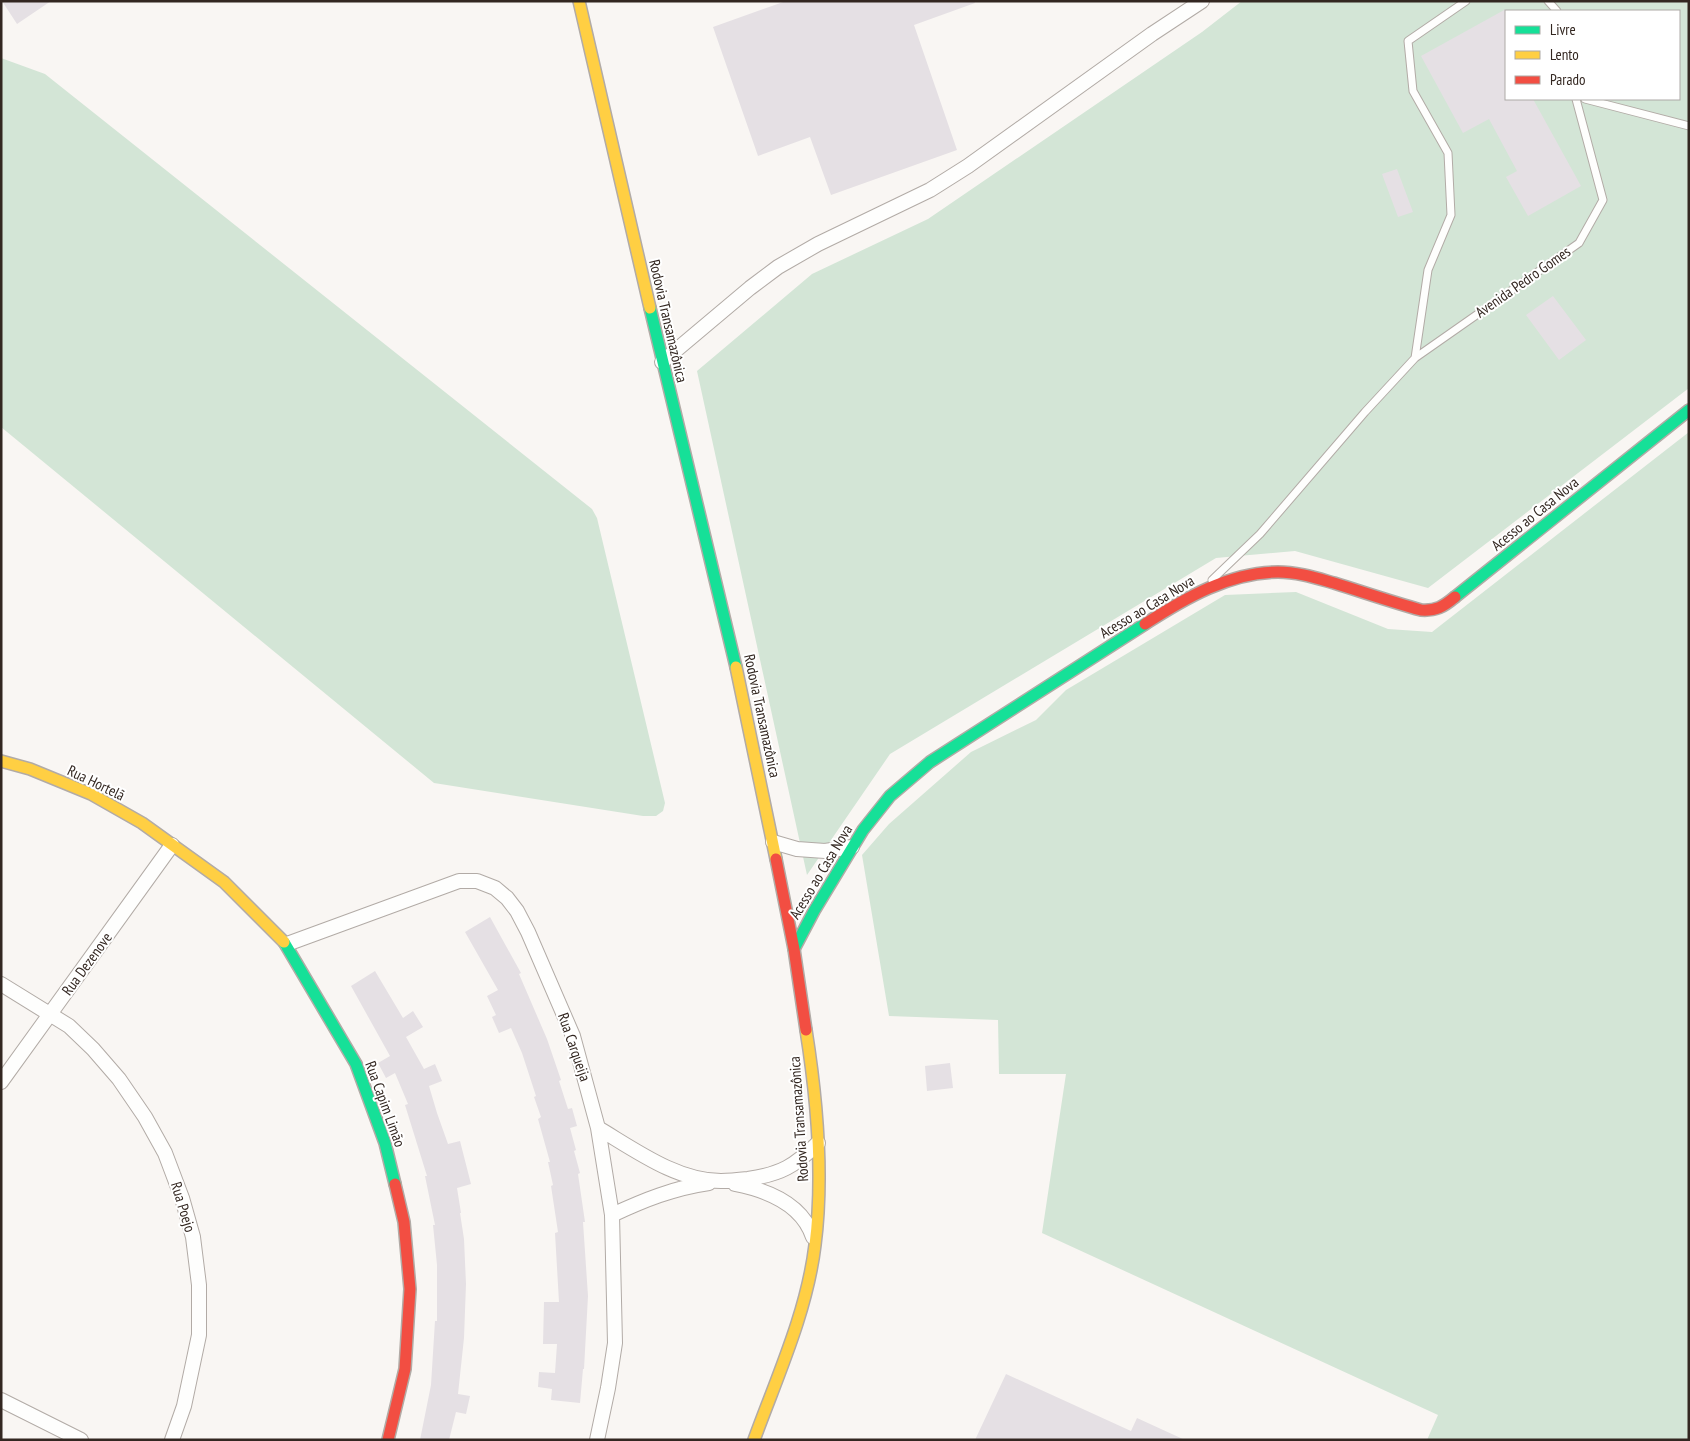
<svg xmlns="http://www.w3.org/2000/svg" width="1690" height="1441" font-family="'PT Sans Narrow',sans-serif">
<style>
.green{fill:#d3e5d6;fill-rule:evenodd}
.building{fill:#e5e0e4}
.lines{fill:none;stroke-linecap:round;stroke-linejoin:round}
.lane-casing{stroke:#b2aba6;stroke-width:9}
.street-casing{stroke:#b2aba6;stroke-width:16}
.fast-casing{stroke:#b2aba6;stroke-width:14}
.slow-casing{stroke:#b2aba6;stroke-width:14}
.jam-casing{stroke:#b2aba6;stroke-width:14}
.lane{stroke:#fefefd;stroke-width:7}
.street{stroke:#fefefd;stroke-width:14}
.fast{stroke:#16e098;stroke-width:11}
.slow{stroke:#ffcf43;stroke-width:11}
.jam{stroke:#f24e42;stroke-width:11}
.labels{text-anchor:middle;stroke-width:4;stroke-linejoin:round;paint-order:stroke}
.street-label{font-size:15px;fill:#332721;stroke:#fff}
</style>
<rect width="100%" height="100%" fill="#f9f6f3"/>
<path class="green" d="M 1242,1 L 1689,1 L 1689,388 L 1428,588 L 1295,551 L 1216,558 L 890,754 L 807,875 L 697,371 L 812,274 L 928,219 L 1202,32 ZM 1506,11 L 1679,11 L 1679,99 L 1506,99 Z
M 1,58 L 45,74 L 592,509 L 597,518 L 665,803 L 663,811 L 656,816 L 643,816 L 434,783 L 1,427 Z
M 1689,432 L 1689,1440 L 1427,1440 L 1438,1415 L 1042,1233 L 1066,1074 L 999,1074 L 998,1020 L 889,1016 L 862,855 L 889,824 L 971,752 L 1036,720 L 1066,690 L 1225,595 L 1296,592 L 1388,629 L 1432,632 Z"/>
<path class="building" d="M 2,1 L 51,1 L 17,24 Z
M 786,1 L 974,1 L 975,3 L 914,25 L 957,150 L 831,195 L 810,137 L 758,156 L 713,27 Z
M 1506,9 L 1506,99 L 1533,99 L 1581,186 L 1528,216 L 1506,177 L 1517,171 L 1489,119 L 1463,133 L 1421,56 Z
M 1397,169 L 1413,212 L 1398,217 L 1382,174 Z
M 1553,296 L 1586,340 L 1559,360 L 1526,315 Z
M 490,917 L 521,973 L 519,974 L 547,1039 L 561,1080 L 559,1081 L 568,1109 L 572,1108 L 577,1126 L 570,1128 L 576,1150 L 574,1151 L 580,1173 L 578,1174 L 585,1222 L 583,1222 L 588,1296 L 584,1369 L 583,1369 L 580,1403 L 551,1400 L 552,1389 L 538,1387 L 539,1372 L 555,1373 L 557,1344 L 543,1344 L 544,1302 L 559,1302 L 555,1233 L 558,1232 L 551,1186 L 553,1185 L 548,1162 L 550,1162 L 538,1119 L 541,1117 L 534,1097 L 536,1096 L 522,1053 L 511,1028 L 499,1033 L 492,1017 L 496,1015 L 487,996 L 498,990 L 465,932 Z
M 375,971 L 403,1018 L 413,1011 L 423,1027 L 406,1037 L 424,1069 L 435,1064 L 442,1081 L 429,1086 L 437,1113 L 448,1144 L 460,1141 L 471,1184 L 457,1188 L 461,1213 L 460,1213 L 464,1239 L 466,1284 L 464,1338 L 458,1394 L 470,1396 L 466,1414 L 456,1412 L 449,1440 L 420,1440 L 431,1385 L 435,1321 L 437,1321 L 437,1265 L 433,1225 L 435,1225 L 425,1176 L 427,1176 L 405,1105 L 408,1104 L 395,1073 L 386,1078 L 378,1063 L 390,1056 L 351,986 Z
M 950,1063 L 953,1088 L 927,1091 L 925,1066 Z
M 1006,1374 L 1131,1431 L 1137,1418 L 1185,1440 L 975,1440 Z"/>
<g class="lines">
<g class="lane-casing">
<path id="lane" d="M 1548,1 L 1557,11
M 1585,99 L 1689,126
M 1415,358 L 1428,270 L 1451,215 L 1448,153 L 1413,91 L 1408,41 L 1466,1
M 1212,580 L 1260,534 L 1365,412 L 1415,358 L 1579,243 L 1603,200 L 1576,99"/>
</g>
<g class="street-casing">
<path id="street" d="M 662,362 L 750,288 L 778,267 L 818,244 L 930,190 L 968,166 L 1152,34 L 1202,1
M 773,842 L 797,849 L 825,851 L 852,847
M 287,944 L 459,881 L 477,881 L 495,888 L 507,898 L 517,911 L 528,932 L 573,1036 L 598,1128 L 612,1215 L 615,1343 L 608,1388 L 597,1440
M 1,984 L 69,1026 L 93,1049 L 119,1079 L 145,1117 L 165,1153 L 182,1198 L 193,1237 L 199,1285 L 199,1335 L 184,1406 L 172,1440
M 1,1082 L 172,845
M 598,1128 C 635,1150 677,1181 721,1181 C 730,1181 739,1180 748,1179 C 781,1174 795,1166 818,1143
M 735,1184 C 766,1190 802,1204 813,1237
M 612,1215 C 644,1200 674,1188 709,1183
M 1,1400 L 81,1440"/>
</g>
<g class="fast-casing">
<path id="fast" d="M 650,308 L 736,667
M 1455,597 L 1689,410
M 284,942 L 356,1064 L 385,1143 L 395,1184
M 794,949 L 814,911 L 863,830 L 890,796 L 930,762 L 1145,624"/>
</g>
<g class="slow-casing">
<path id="slow" d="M 579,1 L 650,308
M 736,667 L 776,859
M 1,761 L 30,769 L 91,794 L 142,823 L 224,882 L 284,942
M 754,1440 C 777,1377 807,1312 815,1245 C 824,1175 817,1099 806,1030"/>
</g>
<g class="jam-casing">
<path id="jam" d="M 1145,624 C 1185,598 1230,572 1278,572 C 1297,572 1316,578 1334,583 C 1363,592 1392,602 1421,610 C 1436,611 1443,607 1455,597
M 776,859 L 794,949 L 806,1030
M 388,1440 L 405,1369 L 410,1289 L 404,1222 L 395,1184"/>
</g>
<use href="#lane" class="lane"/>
<use href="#street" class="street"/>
<use href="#fast" class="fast"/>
<use href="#slow" class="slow"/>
<use href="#jam" class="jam"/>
</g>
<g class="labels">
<g class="street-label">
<text transform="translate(1523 282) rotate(-35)" y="5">Avenida Pedro Gomes</text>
<text transform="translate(668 321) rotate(77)" y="5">Rodovia Transamazônica</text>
<text transform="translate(1535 514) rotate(-39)" y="5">Acesso ao Casa Nova</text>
<text transform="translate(1147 607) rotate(-31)" y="5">Acesso ao Casa Nova</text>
<text transform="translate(762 716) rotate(78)" y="5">Rodovia Transamazônica</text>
<text transform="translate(96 783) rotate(26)" y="5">Rua Hortelã</text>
<text transform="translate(821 872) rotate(-59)" y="5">Acesso ao Casa Nova</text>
<text transform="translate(87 964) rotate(-54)" y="5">Rua Dezenove</text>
<text transform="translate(574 1047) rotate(71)" y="5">Rua Carqueija</text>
<text transform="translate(385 1104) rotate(70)" y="5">Rua Capim Limão</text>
<text transform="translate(799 1119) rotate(-94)" y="5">Rodovia Transamazônica</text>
<text transform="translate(183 1207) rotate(73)" y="5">Rua Poejo</text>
</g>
</g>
<rect width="1690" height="1441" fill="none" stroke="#332721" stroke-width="5"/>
<rect x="1505" y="10" width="175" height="90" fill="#ffffff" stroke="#ada9a6"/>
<rect x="1515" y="26" width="25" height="8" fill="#16e098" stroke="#ada9a6"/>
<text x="1550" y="35" font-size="15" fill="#332721">Livre</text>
<rect x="1515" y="51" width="25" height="8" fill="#ffcf43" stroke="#ada9a6"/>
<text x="1550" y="60" font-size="15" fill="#332721">Lento</text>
<rect x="1515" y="76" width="25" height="8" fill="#f24e42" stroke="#ada9a6"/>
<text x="1550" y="85" font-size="15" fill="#332721">Parado</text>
</svg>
